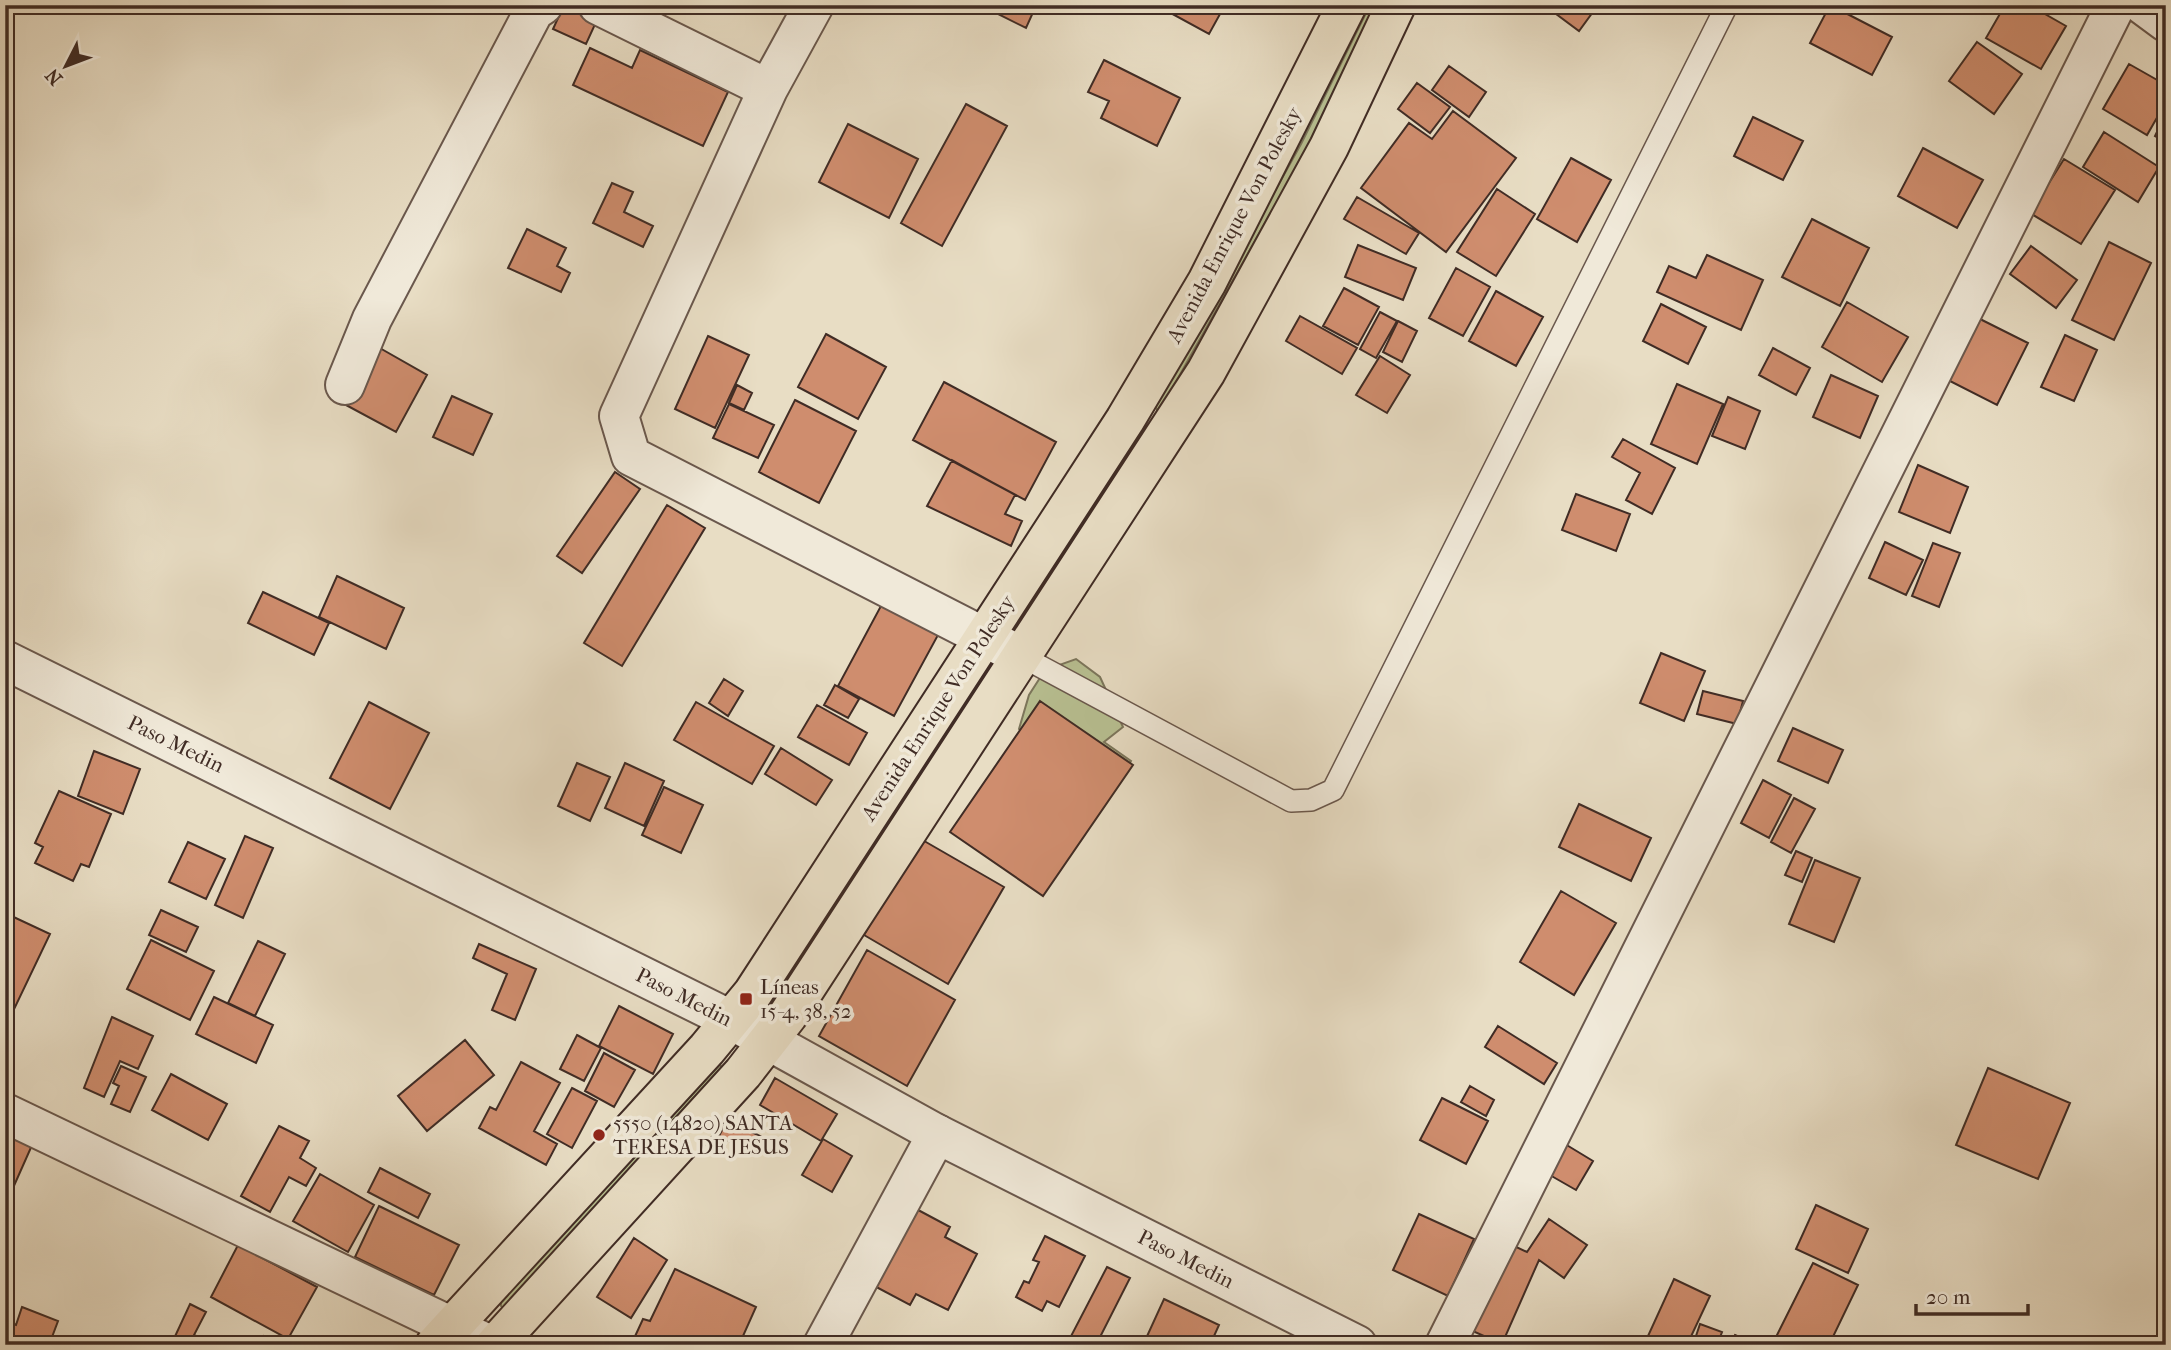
<svg xmlns="http://www.w3.org/2000/svg" width="2171" height="1350" font-family="'IM FELL French Canon',serif">
<style>
.green{fill:#b8c092;stroke:#7c765c;stroke-width:2}
.building{fill:#cf8d6e;stroke:#402c25;stroke-width:2}
.lines{fill:none;stroke-linecap:round;stroke-linejoin:round}
.service-casing{stroke:#6a584d;stroke-width:24}
.minor-casing{stroke:#6a584d;stroke-width:42}
.tertiary-casing{stroke:#6a584d;stroke-width:42}
.primary-casing{stroke:#402c25;stroke-width:42}
.service{stroke:#f0e9d9;stroke-width:21}
.minor{stroke:#f0e9d9;stroke-width:38}
.tertiary{stroke:#f0e9d9;stroke-width:38}
.primary{stroke:#e8ddc4;stroke-width:38}
.poi-dot{fill:#8f2418;stroke:#f0e9d9;stroke-width:2.5}
.labels{text-anchor:middle;stroke-width:7;stroke-linejoin:round;paint-order:stroke}
.street-label{font-size:21px;fill:#402c25;stroke:#f0e9d9}
.poi-label{font-size:21px;fill:#402c25;stroke:#f0e9d9;text-anchor:start}
</style>
<rect width="100%" height="100%" fill="#e8ddc4"/>
<filter id="stains"><feTurbulence type="fractalNoise" baseFrequency=".00286" numOctaves="4"/><feColorMatrix values="0 0 0 0 .2 0 0 0 0 .09 0 0 0 0 .02 0 0 0 .5 -.17"/></filter>
<radialGradient id="worn" r=".72"><stop offset=".6" stop-color="#630" stop-opacity="0"/><stop offset="1" stop-color="#630" stop-opacity=".3"/></radialGradient>
<path class="green" d="M 1370,5 L 1378,5 L 1306,150 L 1159,412 L 1155,407 L 1301,144 Z
M 1124,456 L 1131,457 L 1017,631 L 1014,626 Z
M 1076,659 L 1100,677 L 1123,727 L 1104,742 L 1131,761 L 1044,887 L 1034,744 L 1019,729 L 1029,695 L 1045,670 Z
M 984,676 L 986,678 L 774,999 L 771,996 Z
M 720,1064 L 722,1069 L 504,1308 L 501,1306 L 501,1302 Z"/>
<path class="building" d="M 564,5 L 597,20 L 586,44 L 553,29 Z
M 992,5 L 1029,5 L 1035,8 L 1026,28 L 990,10 Z
M 1156,5 L 1225,5 L 1209,34 Z
M 1544,5 L 1598,5 L 1579,31 Z
M 1830,5 L 1892,37 L 1872,75 L 1810,43 Z
M 2005,5 L 2029,5 L 2066,26 L 2041,69 L 1986,38 Z
M 1977,42 L 2022,74 L 1994,114 L 1949,81 Z
M 590,48 L 632,68 L 640,50 L 728,92 L 703,146 L 573,85 Z
M 1104,60 L 1180,98 L 1157,146 L 1101,118 L 1109,101 L 1088,92 Z
M 2129,64 L 2166,85 L 2166,102 L 2147,135 L 2103,109 Z
M 1449,66 L 1486,92 L 1469,117 L 1432,90 Z
M 1417,83 L 1450,107 L 1430,133 L 1398,109 Z
M 966,104 L 1007,126 L 942,246 L 901,223 Z
M 1453,111 L 1516,158 L 1446,252 L 1361,188 L 1409,123 L 1432,139 Z
M 2166,113 L 2166,142 L 2155,136 Z
M 1753,117 L 1803,141 L 1783,180 L 1734,156 Z
M 848,124 L 918,159 L 889,218 L 819,182 Z
M 2104,132 L 2159,167 L 2138,202 L 2083,167 Z
M 1923,148 L 1983,180 L 1957,228 L 1898,196 Z
M 1571,158 L 1611,180 L 1577,242 L 1537,219 Z
M 2064,159 L 2115,190 L 2081,244 L 2030,213 Z
M 612,183 L 633,192 L 624,212 L 653,226 L 643,247 L 593,223 Z
M 1497,189 L 1535,214 L 1496,276 L 1457,252 Z
M 1357,197 L 1419,233 L 1406,254 L 1344,219 Z
M 1812,219 L 1869,248 L 1840,306 L 1782,277 Z
M 527,229 L 566,248 L 557,266 L 570,273 L 561,292 L 508,268 Z
M 2109,242 L 2151,263 L 2114,340 L 2072,320 Z
M 1358,245 L 1416,268 L 1403,300 L 1345,277 Z
M 2031,246 L 2077,280 L 2056,308 L 2010,274 Z
M 1707,255 L 1763,280 L 1741,330 L 1657,292 L 1669,266 L 1696,278 Z
M 1456,268 L 1490,287 L 1463,336 L 1429,318 Z
M 1344,288 L 1379,307 L 1358,345 L 1323,326 Z
M 1496,291 L 1543,317 L 1516,366 L 1469,341 Z
M 1847,302 L 1908,337 L 1882,382 L 1822,347 Z
M 1661,304 L 1706,327 L 1688,364 L 1643,341 Z
M 1380,312 L 1397,321 L 1376,358 L 1360,349 Z
M 1300,316 L 1357,348 L 1342,374 L 1286,341 Z
M 1974,316 L 2028,343 L 1997,405 L 1944,378 Z
M 1398,321 L 1417,331 L 1402,362 L 1383,352 Z
M 826,334 L 886,367 L 858,419 L 798,387 Z
M 2065,335 L 2097,350 L 2074,401 L 2041,387 Z
M 708,336 L 749,355 L 715,428 L 675,409 Z
M 378,347 L 427,375 L 396,432 L 346,405 Z
M 1773,348 L 1810,368 L 1796,395 L 1759,375 Z
M 1380,356 L 1410,375 L 1387,413 L 1356,395 Z
M 1831,375 L 1878,396 L 1860,438 L 1813,417 Z
M 944,382 L 1056,442 L 1025,500 L 913,440 Z
M 1677,384 L 1723,404 L 1697,464 L 1651,444 Z
M 737,385 L 752,393 L 744,410 L 729,403 Z
M 452,396 L 492,414 L 473,455 L 433,437 Z
M 1728,397 L 1760,411 L 1745,449 L 1712,436 Z
M 795,400 L 856,431 L 819,503 L 759,472 Z
M 729,404 L 774,425 L 758,458 L 713,438 Z
M 1623,439 L 1675,468 L 1652,514 L 1626,500 L 1640,473 L 1612,457 Z
M 952,460 L 1015,495 L 1005,514 L 1022,521 L 1011,546 L 927,506 Z
M 1918,465 L 1968,487 L 1950,533 L 1899,512 Z
M 615,472 L 640,489 L 582,573 L 557,556 Z
M 1576,494 L 1630,514 L 1616,551 L 1562,530 Z
M 667,505 L 705,528 L 622,666 L 584,643 Z
M 1885,542 L 1923,560 L 1906,595 L 1869,578 Z
M 1933,543 L 1960,553 L 1939,607 L 1912,596 Z
M 337,576 L 404,608 L 386,649 L 319,617 Z
M 263,592 L 329,623 L 314,655 L 248,623 Z
M 882,604 L 938,635 L 894,716 L 838,686 Z
M 1661,653 L 1705,671 L 1684,721 L 1640,703 Z
M 724,679 L 743,691 L 728,716 L 709,703 Z
M 835,685 L 859,699 L 848,718 L 824,705 Z
M 1703,691 L 1743,701 L 1737,724 L 1697,714 Z
M 1040,701 L 1133,765 L 1043,896 L 950,832 Z
M 369,702 L 429,733 L 390,809 L 330,778 Z
M 696,702 L 774,746 L 752,784 L 674,740 Z
M 817,705 L 867,733 L 849,765 L 798,737 Z
M 1793,728 L 1843,750 L 1828,783 L 1778,761 Z
M 781,748 L 832,780 L 816,805 L 765,774 Z
M 94,751 L 140,769 L 123,814 L 78,796 Z
M 577,763 L 610,777 L 590,821 L 558,806 Z
M 625,763 L 664,781 L 644,826 L 605,808 Z
M 1763,780 L 1791,795 L 1769,838 L 1741,823 Z
M 664,787 L 703,805 L 681,853 L 642,835 Z
M 59,791 L 111,814 L 89,867 L 81,864 L 73,881 L 35,863 L 43,847 L 35,843 Z
M 1794,798 L 1815,809 L 1791,853 L 1771,842 Z
M 1579,804 L 1651,838 L 1631,881 L 1559,847 Z
M 245,836 L 273,848 L 243,918 L 215,905 Z
M 919,838 L 1004,887 L 948,984 L 864,935 Z
M 188,842 L 225,859 L 206,899 L 169,882 Z
M 1796,851 L 1812,858 L 1802,882 L 1785,875 Z
M 1815,860 L 1860,878 L 1834,942 L 1789,924 Z
M 1561,891 L 1616,923 L 1574,995 L 1520,962 Z
M 161,910 L 198,927 L 186,952 L 149,935 Z
M 5,913 L 50,934 L 5,1028 Z
M 151,940 L 214,971 L 190,1020 L 127,989 Z
M 258,941 L 285,954 L 255,1016 L 228,1003 Z
M 479,944 L 536,969 L 515,1020 L 492,1010 L 507,974 L 473,958 Z
M 867,950 L 955,1000 L 907,1086 L 819,1036 Z
M 214,997 L 273,1025 L 256,1063 L 196,1034 Z
M 619,1006 L 673,1034 L 653,1074 L 599,1046 Z
M 112,1017 L 153,1036 L 138,1069 L 120,1061 L 104,1097 L 84,1088 Z
M 1498,1026 L 1557,1063 L 1544,1084 L 1485,1047 Z
M 577,1035 L 601,1048 L 584,1081 L 560,1069 Z
M 465,1040 L 494,1075 L 427,1131 L 398,1096 Z
M 604,1053 L 635,1070 L 614,1107 L 585,1091 Z
M 521,1062 L 560,1083 L 534,1131 L 557,1144 L 546,1165 L 479,1128 L 490,1107 L 496,1110 Z
M 121,1066 L 146,1077 L 130,1112 L 111,1104 L 119,1086 L 113,1083 Z
M 1988,1068 L 2070,1103 L 2038,1179 L 1956,1145 Z
M 171,1074 L 227,1104 L 208,1140 L 152,1110 Z
M 775,1078 L 837,1114 L 821,1141 L 760,1105 Z
M 1470,1086 L 1494,1100 L 1486,1116 L 1461,1102 Z
M 572,1088 L 597,1101 L 572,1148 L 547,1134 Z
M 1442,1098 L 1488,1121 L 1466,1164 L 1420,1140 Z
M 727,1120 L 762,1137 L 755,1154 L 719,1136 Z
M 279,1126 L 309,1141 L 300,1158 L 316,1168 L 306,1186 L 289,1177 L 270,1212 L 241,1196 Z
M 5,1130 L 33,1143 L 5,1206 Z
M 823,1139 L 852,1156 L 832,1192 L 802,1175 Z
M 1565,1144 L 1593,1161 L 1576,1190 L 1548,1174 Z
M 380,1168 L 430,1194 L 418,1218 L 368,1192 Z
M 320,1174 L 374,1205 L 348,1252 L 293,1221 Z
M 905,1203 L 950,1227 L 945,1237 L 977,1254 L 948,1310 L 916,1294 L 910,1305 L 865,1281 Z
M 1816,1205 L 1868,1229 L 1848,1273 L 1796,1249 Z
M 379,1206 L 459,1245 L 434,1295 L 355,1257 Z
M 1419,1214 L 1474,1239 L 1448,1296 L 1393,1270 Z
M 1549,1219 L 1587,1245 L 1564,1278 L 1539,1260 L 1502,1344 L 1468,1329 L 1506,1242 L 1527,1252 Z
M 1045,1236 L 1085,1256 L 1059,1307 L 1047,1301 L 1042,1311 L 1016,1297 L 1024,1281 L 1029,1283 L 1039,1262 L 1033,1260 Z
M 634,1238 L 667,1260 L 631,1318 L 597,1297 Z
M 238,1245 L 317,1287 L 288,1339 L 211,1297 Z
M 1813,1263 L 1858,1285 L 1829,1345 L 1772,1345 Z
M 1107,1267 L 1130,1278 L 1096,1345 L 1078,1345 L 1069,1340 Z
M 675,1269 L 756,1307 L 739,1345 L 631,1345 L 643,1319 L 650,1321 Z
M 1674,1279 L 1710,1296 L 1687,1345 L 1666,1345 L 1648,1336 Z
M 1164,1299 L 1219,1325 L 1210,1345 L 1143,1345 Z
M 190,1304 L 206,1312 L 194,1335 L 214,1345 L 171,1345 Z
M 22,1307 L 58,1321 L 49,1345 L 8,1345 L 11,1336 L 5,1334 L 5,1321 L 16,1325 Z
M 1700,1324 L 1722,1332 L 1717,1345 L 1693,1345 Z
M 1735,1335 L 1756,1345 L 1731,1345 Z
M 264,1336 L 281,1345 L 259,1345 Z"/>
<g class="lines">
<g class="service-casing">
<path id="service" d="M 1021,656 L 1291,801 L 1311,800 L 1333,790 L 1727,5"/>
</g>
<g class="minor-casing">
<path id="minor" d="M 598,5 L 768,89
M 814,5 L 768,89 L 619,416 L 631,456 L 1021,656
M 2143,5 L 2166,22
M 345,385 L 372,319 L 534,11 L 543,5
M 5,1113 L 490,1345
M 823,1345 L 937,1134
M 1445,1345 L 2116,5"/>
</g>
<g class="tertiary-casing">
<path id="tertiary" d="M 5,660 L 731,1020 L 937,1134 L 1357,1345"/>
</g>
<g class="primary-casing">
<path id="primary" d="M 435,1345 L 707,1049 L 753,993 L 1125,420 L 1207,282 L 1347,5
M 495,1345 L 743,1073 L 788,1015 L 1206,372 L 1329,147 L 1396,5"/>
</g>
<use href="#service" class="service"/>
<use href="#minor" class="minor"/>
<use href="#tertiary" class="tertiary"/>
<use href="#primary" class="primary"/>
</g>
<g class="poi-dot">
<rect x="739" y="992" width="14" height="14" rx="3.5"/>
<circle cx="599" cy="1135" r="7"/>
</g>
<g class="labels">
<g class="street-label">
<text transform="translate(1234 225) rotate(-62)" y="7">Avenida Enrique Von Polesky</text>
<text transform="translate(938 708) rotate(-57)" y="7">Avenida Enrique Von Polesky</text>
<text transform="translate(176 744) rotate(26)" y="7">Paso Medin</text>
<text transform="translate(684 997) rotate(27)" y="7">Paso Medin</text>
<text transform="translate(1186 1259) rotate(27)" y="7">Paso Medin</text>
</g>
<g class="poi-label">
<text x="760" y="994">Líneas<tspan x="760" dy="24">15-4, 38, 52</tspan></text>
<text x="613" y="1130">5550 (14820) SANTA<tspan x="613" dy="24">TERESA DE JESUS</tspan></text>
</g>
</g>
<rect width="2171" height="1350" fill="none" stroke="#e8ddc4" stroke-width="28"/>
<rect x="7" y="7" width="2157" height="1336" fill="none" stroke="#402c25" stroke-width="3.5"/>
<rect x="14" y="14" width="2143" height="1322" fill="none" stroke="#402c25" stroke-width="2"/>
<g transform="translate(66 66) rotate(228)" stroke="#f0e9d9" stroke-width="5" paint-order="stroke">
<path d="M0-5L12 26L0 18L-12 26Z" fill="#402c25"/>
<text y="-10" font-size="19" font-weight="bold" text-anchor="middle" fill="#402c25">N</text>
</g>
<path d="M1916 1304v10h112v-10" fill="none" stroke="#402c25" stroke-width="3.5"/>
<text x="1926" y="1304" font-size="21" fill="#402c25" stroke="#f0e9d9" stroke-width="5" paint-order="stroke">20 m</text>
<rect width="100%" height="100%" filter="url(#stains)"/>
<rect width="100%" height="100%" fill="url(#worn)"/>
</svg>
